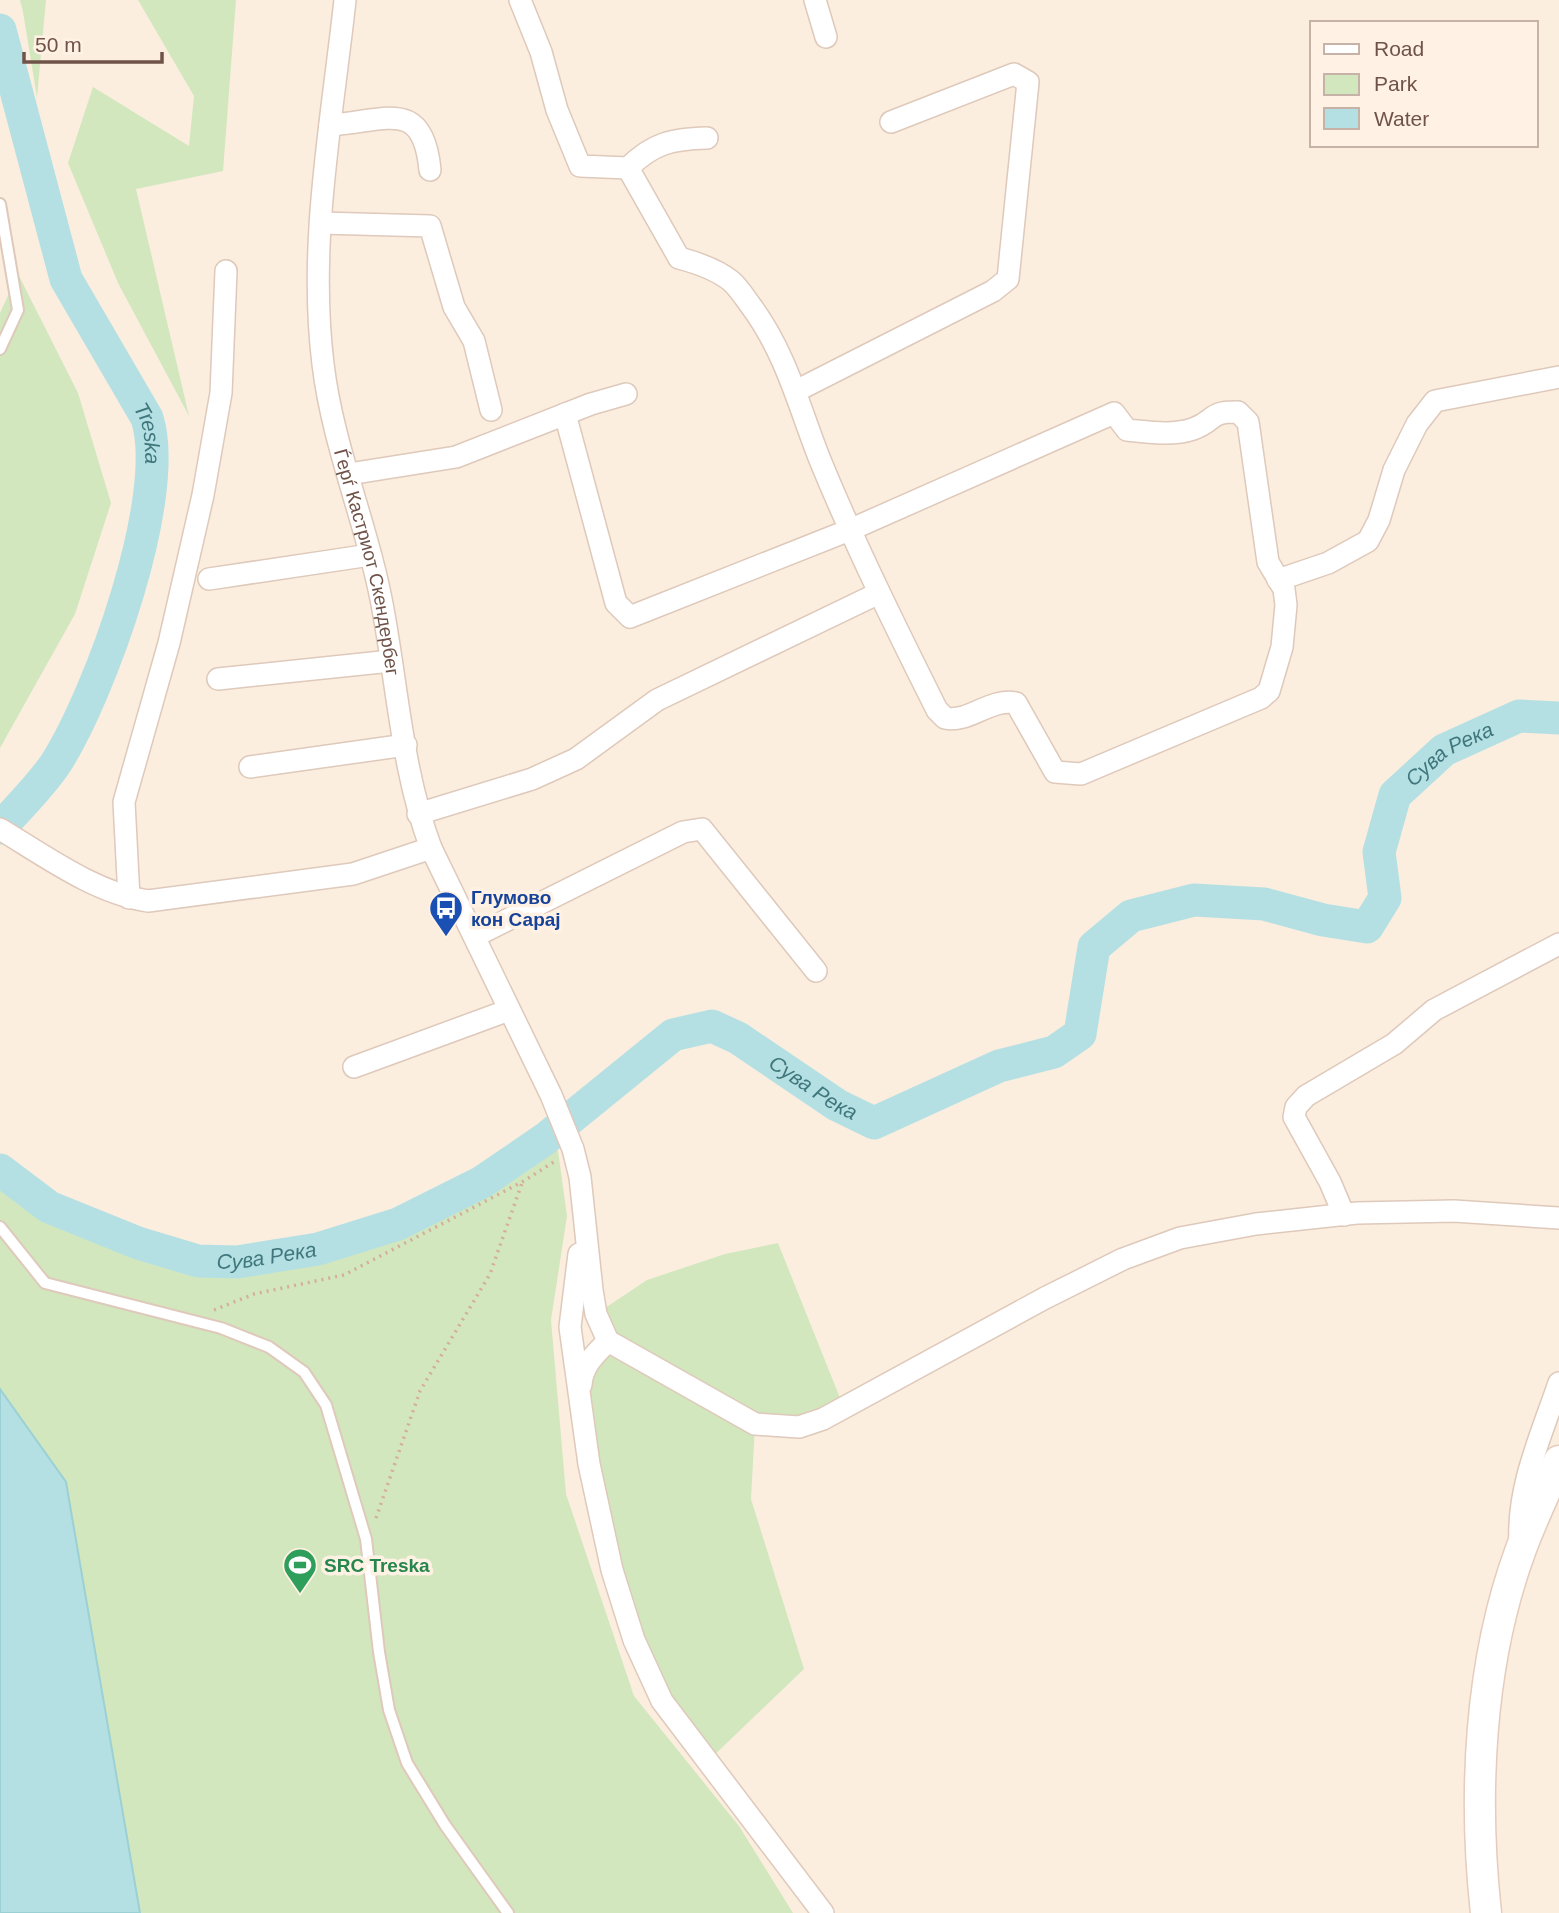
<svg xmlns="http://www.w3.org/2000/svg" width="1559" height="1913" font-family="Arial,sans-serif">
<style>
.green{fill:#d2e7be}
.water{fill:#b5e0e3;stroke:#9bd0d5;stroke-width:2}
.lines{fill:none;stroke-linecap:round;stroke-linejoin:round}
.river{stroke:#b5e0e3;stroke-width:33}
.lane-casing{stroke:#dec9bb;stroke-width:14}
.street-casing{stroke:#dec9bb;stroke-width:24}
.secondary-casing{stroke:#e5ccbc;stroke-width:33}
.path{stroke:#d4ad9b;stroke-width:3.5;stroke-dasharray:2 5;stroke-linecap:butt}
.lane{stroke:#fff;stroke-width:10}
.street{stroke:#fff;stroke-width:21}
.secondary{stroke:#fff;stroke-width:30}
.labels{text-anchor:middle;stroke-width:7;stroke-linejoin:round;paint-order:stroke}
.street-label{font-size:19px;fill:#705348;stroke:#fff2e4}
.transit-label{font-size:19px;font-weight:bold;fill:#164399;stroke:#fff2e4;text-anchor:start}
.leisure-label{font-size:19px;font-weight:bold;fill:#27864d;stroke:#fff2e4;text-anchor:start}
.water-label{font-size:21px;font-style:italic;fill:#3f777d;stroke:#fff2e4}
</style>
<rect width="100%" height="100%" fill="#fbeedf"/>
<path class="green" d="M 20,0 L 46,0 L 37,97 L 23,12 Z
M 138,0 L 236,0 L 223,171 L 136,189 L 189,416 L 118,283 L 68,163 L 93,87 L 189,146 L 194,96 Z
M 18,274 L 78,393 L 111,503 L 75,614 L 0,748 L 0,313 Z
M 556,1136 L 567,1216 L 551,1320 L 566,1494 L 634,1696 L 739,1826 L 793,1913 L 0,1913 L 0,1165 L 115,1245 L 232,1259 L 344,1238 L 482,1176 Z
M 778,1243 L 844,1408 L 755,1425 L 751,1499 L 804,1669 L 707,1762 L 634,1640 L 580,1393 L 607,1341 L 596,1314 L 647,1280 L 725,1254 Z"/>
<path class="water" d="M 0,1389 L 66,1482 L 140,1913 L 0,1913 Z"/>
<g class="lines">
<g class="river">
<path id="s1" d="M 0,30 L 66,279 L 147,418 C 172,496 100,694 56,763 C 40,787 19,807 0,828"/>
<path id="s2" d="M 0,1170 L 49,1207 L 138,1243 L 198,1261 L 237,1262 L 318,1249 L 398,1224 L 482,1182 L 545,1139 L 673,1035 L 712,1026 L 738,1038 L 837,1105 L 874,1123 L 999,1066 L 1054,1052 L 1080,1034 L 1094,947 L 1131,916 L 1194,900 L 1264,904 L 1323,920 L 1367,927 L 1385,898 L 1379,852 L 1395,795 L 1444,750 L 1519,716 L 1559,718"/>
</g>
<g class="lane-casing">
<path id="lane" d="M 0,204 L 18,310 L 0,349
M 0,1227 L 45,1283 L 221,1328 L 269,1347 L 304,1372 L 326,1405 L 366,1539 L 379,1652 L 389,1710 L 407,1763 L 445,1825 L 508,1913"/>
</g>
<g class="street-casing">
<g id="street">
<path id="s3" d="M 345,0 C 332,120 308,243 323,364 C 333,449 370,531 384,615 C 398,693 403,774 431,848 L 551,1095 L 573,1149 L 580,1177 L 592,1290 L 596,1314 L 608,1341 L 755,1424 L 799,1427 L 823,1419 L 1045,1298 L 1123,1259 L 1180,1238 L 1256,1224 L 1357,1213 L 1454,1211 L 1559,1218"/>
<path d="M 520,0 L 541,52 L 557,110 L 580,166 L 628,168 C 653,143 672,139 707,138"/>
<path d="M 815,0 L 826,37"/>
<path d="M 330,125 C 384,122 423,96 430,170"/>
<path d="M 321,223 L 430,226 L 454,307 L 474,341 L 491,410"/>
<path d="M 796,391 L 993,291 L 1008,279 L 1028,82 L 1014,74 L 891,122"/>
<path d="M 565,414 L 616,603 L 630,617 L 852,529 L 1114,413 L 1127,430 C 1149,432 1172,436 1193,429 C 1216,421 1208,411 1238,412 L 1248,422 L 1268,562 L 1284,589 L 1286,605 L 1282,647 L 1269,691 L 1261,698 L 1081,774 L 1055,772 L 1016,703 C 989,698 970,723 945,718 L 937,710 C 896,628 855,545 820,460 C 799,407 786,353 751,306 C 745,298 739,288 731,281 C 716,269 698,263 679,258 L 628,168"/>
<path d="M 349,474 L 456,457 L 591,404 L 626,394"/>
<path d="M 209,579 L 370,555"/>
<path d="M 1278,580 L 1328,563 L 1368,541 L 1379,520 L 1394,470 L 1417,424 L 1435,401 L 1559,377"/>
<path d="M 218,679 L 391,661"/>
<path d="M 250,767 L 406,745"/>
<path d="M 418,814 L 532,779 L 576,759 L 657,700 L 879,593"/>
<path d="M 0,829 C 45,856 95,893 148,901 L 353,874 L 431,848"/>
<path d="M 129,898 L 124,802 L 169,643 L 203,495 L 221,393 L 226,271"/>
<path d="M 475,936 L 683,832 L 702,829 L 816,971"/>
<path d="M 354,1067 L 509,1010"/>
<path d="M 1344,1215 L 1330,1182 L 1294,1117 L 1296,1107 L 1306,1096 L 1394,1044 L 1434,1010 L 1559,944"/>
<path d="M 579,1254 L 570,1327 L 589,1464 L 612,1570 L 634,1640 L 662,1701 L 823,1913"/>
<path d="M 581,1385 C 582,1366 595,1354 608,1341"/>
<path d="M 1520,1543 C 1517,1487 1541,1436 1559,1383"/>
</g>
</g>
<g class="secondary-casing">
<path id="secondary" d="M 1486,1913 C 1473,1795 1479,1662 1521,1549 C 1532,1519 1546,1490 1559,1461"/>
</g>
<path class="path" d="M 214,1310 L 254,1294 L 344,1275 L 522,1182 L 557,1160
M 376,1518 L 420,1391 L 490,1274 L 522,1183"/>
<use href="#lane" class="lane"/>
<use href="#street" class="street"/>
<use href="#secondary" class="secondary"/>
</g>
<defs>
<g id="bus-pin" transform="scale(1.75)"><path d="M0 17L-7.5 6A9.5 9.5 0 1 1 7.5 6Z" fill="#1a4fb4" stroke="#fff2e4"/><path d="M-5-6H5V4H4V6H2V4H-2V6H-4V4H-5ZM-3.5-4V0h7V-4ZM-3.5 1.2v1.5H-2V1.2ZM2 1.2v1.5H3.5V1.2Z" fill="#fff"/></g>
<g id="stadium-pin" transform="scale(1.75)"><path d="M0 17L-7.5 6A9.5 9.5 0 1 1 7.5 6Z" fill="#2e9e5b" stroke="#fff2e4"/><path d="M0-5a6.5 5 0 1 0 0 10a6.5 5 0 1 0 0-10ZM-3.5-1.8h7v3.6h-7Z" fill="#fff"/></g>
</defs>
<g fill-rule="evenodd">
<use href="#bus-pin" x="446" y="908"/>
<use href="#stadium-pin" x="300" y="1565"/>
</g>
<g class="labels">
<g class="street-label">
<text dy="7" stroke="none"><textPath href="#s3" startOffset="569">Ѓерѓ Кастриот Скендербег</textPath></text>
</g>
<g class="transit-label">
<text x="471" y="904">Глумово<tspan x="471" dy="22">кон Сарај</tspan></text>
</g>
<g class="leisure-label">
<text x="324" y="1572">SRC Treska</text>
</g>
<g class="water-label">
<text dy="7" stroke="none"><textPath href="#s1" startOffset="434">Treska</textPath></text>
<text dy="7" stroke="none"><textPath href="#s2" startOffset="1801">Сува Река</textPath></text>
<text dy="7" stroke="none"><textPath href="#s2" startOffset="919">Сува Река</textPath></text>
<text dy="7" stroke="none"><textPath href="#s2" startOffset="289">Сува Река</textPath></text>
</g>
</g>
<rect x="1310" y="21" width="228" height="126" fill="#fff2e4" stroke="#c6b2a6" stroke-width="2"/>
<rect x="1324" y="44" width="35" height="10" fill="#ffffff" stroke="#c6b2a6" stroke-width="2"/>
<text x="1374" y="56" font-size="21" fill="#705348">Road</text>
<rect x="1324" y="74" width="35" height="21" fill="#d2e7be" stroke="#c6b2a6" stroke-width="2"/>
<text x="1374" y="91" font-size="21" fill="#705348">Park</text>
<rect x="1324" y="108" width="35" height="21" fill="#b5e0e3" stroke="#c6b2a6" stroke-width="2"/>
<text x="1374" y="126" font-size="21" fill="#705348">Water</text>
<path d="M24 52v10h138v-10" fill="none" stroke="#705348" stroke-width="3.5"/>
<text x="35" y="52" font-size="21" fill="#705348" stroke="#fff2e4" stroke-width="5" paint-order="stroke">50 m</text>
</svg>
